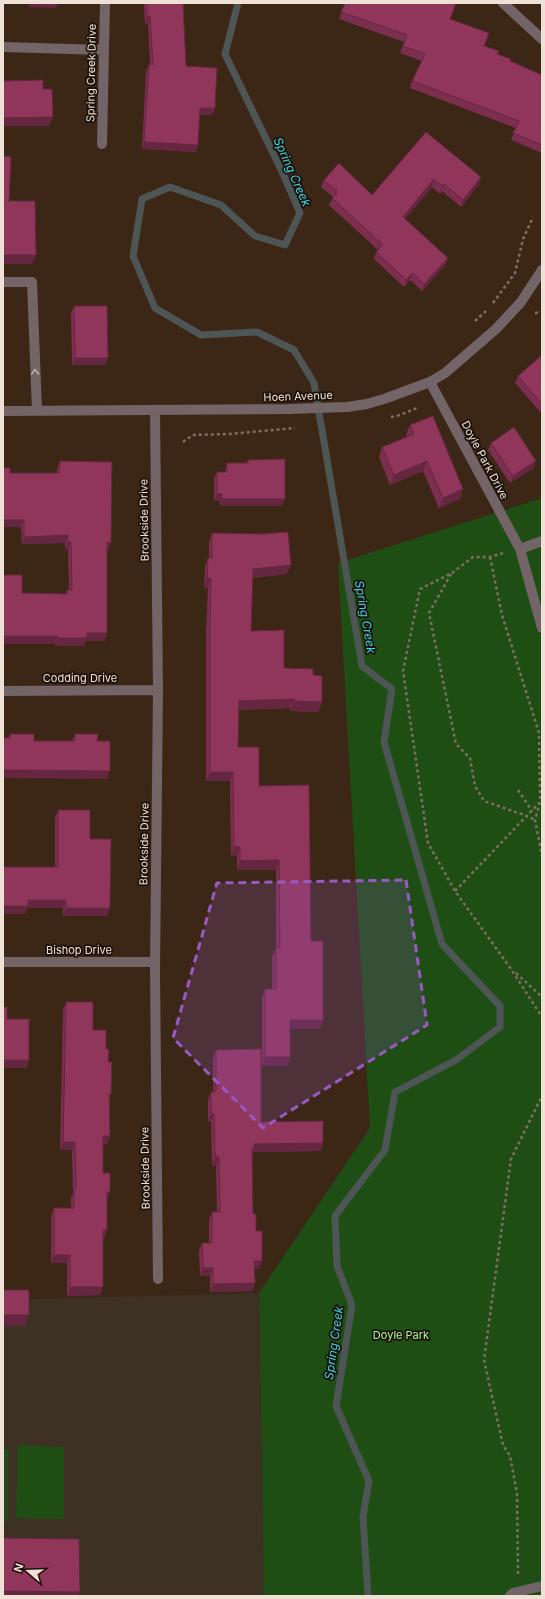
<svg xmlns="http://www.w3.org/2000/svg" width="545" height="1599" font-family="Inter,sans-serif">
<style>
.education{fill:#3d3123}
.green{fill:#1f4e14}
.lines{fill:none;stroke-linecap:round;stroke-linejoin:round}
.stream{stroke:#4d5654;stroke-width:7}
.path{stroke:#806e60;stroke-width:2.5;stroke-dasharray:3 3;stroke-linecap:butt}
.minor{stroke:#736467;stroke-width:10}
.wall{fill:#7c2e4e}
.shaded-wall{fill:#652640}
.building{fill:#90365b;stroke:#652640}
.oneway{stroke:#bdafaa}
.marked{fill:#9859c5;fill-opacity:0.2;stroke:#9859c5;stroke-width:3;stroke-dasharray:8 5;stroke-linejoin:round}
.labels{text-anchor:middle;stroke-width:3.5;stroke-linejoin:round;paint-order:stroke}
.street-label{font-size:11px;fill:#efe1d6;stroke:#1c120b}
.park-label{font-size:11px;fill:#a8fc97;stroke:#1c120b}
.water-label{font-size:12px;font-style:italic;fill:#3ad6e6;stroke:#1c120b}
</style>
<rect width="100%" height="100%" fill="#3c2717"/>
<path class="education" d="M 259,1293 L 264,1596 L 3,1596 L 3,1300 Z"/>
<path class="green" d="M 542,498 L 542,1596 L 264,1596 L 259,1293 L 370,1128 L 338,563 Z
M 18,1445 L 64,1447 L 64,1519 L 16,1518 Z
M 3,1449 L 8,1449 L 8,1521 L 3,1521 Z"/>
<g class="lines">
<path class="stream" d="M 238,3 L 225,54 L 284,176 L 300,213 L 285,245 L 255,236 L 221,205 L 170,187 L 142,199 L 133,256 L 155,308 L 201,335 L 257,332 L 294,350 L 314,383 L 362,666 L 392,689 L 384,742 L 442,944 L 500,1006 L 500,1027 L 456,1060 L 395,1092 L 385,1150 L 335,1216 L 337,1266 L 352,1305 L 336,1406 L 369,1481 L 363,1516 L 368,1596"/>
<path class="path" d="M 493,303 L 515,273 L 523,239 L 533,217
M 535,313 L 542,312
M 475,321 L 486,311
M 391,417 L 400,415 L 417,408
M 183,442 L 193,435 L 229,434 L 295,428
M 503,553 L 490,557 L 473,557 L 452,573 L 420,589 L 403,671 L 428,843 L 455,891 L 511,969 L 542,1017
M 490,557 L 502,615 L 539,733 L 540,802 L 535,820 L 542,856
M 451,574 L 429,613 L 456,744 L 470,758 L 475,786 L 484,801 L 527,816 L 535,820
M 518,790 L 532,811
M 455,891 L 539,803
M 516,973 L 542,997
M 518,1574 L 517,1493 L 510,1456 L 503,1445 L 484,1360 L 511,1159 L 542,1096"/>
<path class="minor" d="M 503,3 L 542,39
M 3,47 L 104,50
M 102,144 L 105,3
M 3,282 L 32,282 L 37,411
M 430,382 L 520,549 L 542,628
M 155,410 L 158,690 L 155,970 L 158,1279
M 3,411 L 289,409 L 347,407 L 367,404 L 384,399 L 430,382 L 445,373 L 496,329 L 521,302 L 542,270
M 520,549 L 542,541
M 3,691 L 158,690
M 3,962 L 155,962
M 510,1596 L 513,1593 L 542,1586"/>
</g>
<path class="wall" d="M 144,3 L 183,3 L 186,66 L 215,108 L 212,115 L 200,115 L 196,152 L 142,149 L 146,72 L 149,64 L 150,64 L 148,24 L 145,24 Z
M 345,3 L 450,19 L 485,46 L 499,51 L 498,54 L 510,61 L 542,75 L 542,153 L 511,140 L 516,128 L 410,88 L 412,81 L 422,61 L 400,53 L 404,42 L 339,19 Z
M 426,132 L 479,184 L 461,207 L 442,191 L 440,194 L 432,187 L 405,219 L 448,258 L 445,265 L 422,291 L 410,280 L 404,287 L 374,259 L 376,252 L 378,250 L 329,205 L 333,197 L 321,187 L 324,180 L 372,195 Z
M 74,306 L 105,365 L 72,365 L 71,313 Z
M 542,355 L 542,414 L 515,383 L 518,376 Z
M 410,425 L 460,499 L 439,508 L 423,471 L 390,485 L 379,457 L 382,447 L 407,437 L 406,435 Z
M 491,443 L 534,468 L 510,483 L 488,450 Z
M 248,460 L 282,506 L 220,506 L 220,501 L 214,501 L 214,479 L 217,472 L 225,472 L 227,463 L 247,463 Z
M 60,461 L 108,550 L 107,550 L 105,641 L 86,641 L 84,646 L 55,646 L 55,644 L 3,644 L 3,575 L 22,593 L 65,594 L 67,590 L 69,590 L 68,550 L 65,549 L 65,543 L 22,544 L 21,527 L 3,527 L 3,468 L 10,473 L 57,473 L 57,469 Z
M 212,533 L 287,574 L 252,578 L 251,631 L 284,668 L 313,675 L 322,702 L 318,712 L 290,711 L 290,708 L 239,710 L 238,747 L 259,786 L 311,941 L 323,1020 L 320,1029 L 290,1029 L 290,1057 L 287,1066 L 262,1066 L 262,998 L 265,989 L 272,989 L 272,957 L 276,947 L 276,870 L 237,870 L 237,856 L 231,856 L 230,781 L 206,781 L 206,634 L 208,587 L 204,589 L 205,567 L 208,558 L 209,558 L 209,542 Z
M 10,734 L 34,741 L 72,741 L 75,734 L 97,741 L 107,779 L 8,738 Z
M 58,810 L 90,839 L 107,916 L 63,916 L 63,908 L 27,908 L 25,914 L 3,914 L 3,867 L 55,867 L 55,818 Z
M 66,1002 L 93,1030 L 106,1049 L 108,1062 L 110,1098 L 107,1144 L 103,1144 L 103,1173 L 107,1200 L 104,1239 L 103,1239 L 100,1295 L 67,1296 L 67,1263 L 51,1263 L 51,1216 L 54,1208 L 71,1208 L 71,1197 L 73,1194 L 72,1150 L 60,1150 L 63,1010 Z
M 216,1050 L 261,1122 L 323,1143 L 320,1151 L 253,1152 L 252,1154 L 253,1214 L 256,1231 L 259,1269 L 255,1269 L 255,1283 L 252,1291 L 210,1292 L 210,1276 L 200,1276 L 199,1251 L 202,1243 L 209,1243 L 209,1220 L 212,1212 L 217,1212 L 216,1166 L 212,1166 L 211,1122 L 208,1122 L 208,1100 L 211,1092 L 213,1092 L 213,1058 Z"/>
<path class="shaded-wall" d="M 30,3 L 58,3 L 56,8 L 28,7 Z
M 147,16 L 150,16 L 148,24 L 145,24 Z
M 200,108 L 215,108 L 212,115 L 198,115 Z
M 53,117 L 49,126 L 3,126 L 3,118 Z
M 144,142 L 198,145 L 196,152 L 142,149 Z
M 481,177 L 479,184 L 461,207 L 463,200 Z
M 434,179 L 432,187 L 401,224 L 403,217 Z
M 444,184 L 442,191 L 440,194 L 443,186 Z
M 3,255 L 36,255 L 32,264 L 3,264 Z
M 448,258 L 445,265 L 422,291 L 424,284 Z
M 413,273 L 410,280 L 404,287 L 406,280 Z
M 75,358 L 108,358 L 105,365 L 72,365 Z
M 427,461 L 423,471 L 390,485 L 394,475 Z
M 536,461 L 534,468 L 510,483 L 513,476 Z
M 463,489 L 460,499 L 439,508 L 443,498 Z
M 217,494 L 222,494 L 220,501 L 214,501 Z
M 222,499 L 285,499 L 282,506 L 220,506 Z
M 3,520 L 24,520 L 21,527 L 3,527 Z
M 68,535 L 65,543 L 22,544 L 24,537 Z
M 68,542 L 71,542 L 68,550 L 65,549 Z
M 107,542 L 111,543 L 108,550 L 104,550 Z
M 291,565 L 287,574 L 249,578 L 253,569 Z
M 211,578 L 208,587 L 204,589 L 207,579 Z
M 87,633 L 107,633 L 105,641 L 86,641 L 84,646 L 55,646 L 58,638 Z
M 3,636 L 58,636 L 55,644 L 3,644 Z
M 294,699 L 290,708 L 236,710 L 239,701 Z
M 294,701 L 322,702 L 318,712 L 290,711 Z
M 3,770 L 110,771 L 107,779 L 3,778 Z
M 210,772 L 233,772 L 230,781 L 206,781 Z
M 234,847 L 240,847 L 237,856 L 231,856 Z
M 279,860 L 276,870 L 237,870 L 240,861 Z
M 28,900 L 66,900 L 63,908 L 27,908 L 25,914 L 3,914 L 3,906 Z
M 66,908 L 110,908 L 107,916 L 63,916 Z
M 290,1020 L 323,1020 L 320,1029 L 287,1029 Z
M 265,1057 L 290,1057 L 287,1066 L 262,1066 Z
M 3,1060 L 29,1060 L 27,1068 L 3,1068 Z
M 211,1114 L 214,1114 L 211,1122 L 208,1122 Z
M 103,1136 L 110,1136 L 107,1144 L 100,1145 Z
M 63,1142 L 75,1142 L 72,1150 L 60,1150 Z
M 323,1143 L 320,1151 L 253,1152 L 251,1157 L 249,1157 L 254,1144 Z
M 215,1157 L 219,1157 L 216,1166 L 212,1166 Z
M 107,1192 L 110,1192 L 107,1200 Z
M 103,1230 L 107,1230 L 104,1239 L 100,1238 Z
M 54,1255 L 70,1255 L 67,1263 L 51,1263 Z
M 254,1261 L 262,1261 L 259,1269 L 252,1269 Z
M 203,1268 L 213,1268 L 210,1276 L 200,1276 Z
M 255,1283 L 252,1291 L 210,1292 L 213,1284 Z
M 70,1287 L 103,1287 L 100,1295 L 67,1296 Z
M 3,1315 L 29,1315 L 25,1326 L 3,1326 Z
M 3,1591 L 80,1592 L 78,1596 L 3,1596 Z"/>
<path class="building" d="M 147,3 L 183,3 L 186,66 L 217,68 L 215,108 L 200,108 L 198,145 L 144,142 L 149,64 L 153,65 L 150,16 L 147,16 Z
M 345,3 L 456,3 L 450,19 L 489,33 L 484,46 L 499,51 L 497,54 L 511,59 L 510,61 L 542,75 L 542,145 L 513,133 L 519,121 L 412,81 L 425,54 L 403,46 L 407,35 L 341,12 Z
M 43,80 L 43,89 L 52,89 L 53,117 L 3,118 L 3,81 Z
M 426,132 L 481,177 L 463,200 L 444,184 L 443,186 L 434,179 L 403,217 L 448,258 L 424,284 L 413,273 L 406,280 L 376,252 L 383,245 L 332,198 L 338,192 L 324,180 L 339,163 L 372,195 Z
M 3,156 L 11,157 L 9,201 L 35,201 L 36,255 L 3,255 Z
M 74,306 L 107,306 L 108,358 L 75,358 Z
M 542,355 L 542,404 L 518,376 Z
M 433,416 L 463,489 L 443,498 L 427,461 L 394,475 L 382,447 L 414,434 L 410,425 Z
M 514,427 L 536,461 L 513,476 L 491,443 Z
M 285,459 L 285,499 L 222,499 L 222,494 L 217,494 L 217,472 L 227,472 L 227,463 L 248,463 L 248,460 Z
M 60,461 L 112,462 L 111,543 L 107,542 L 107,633 L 87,633 L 87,638 L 58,638 L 58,636 L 3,636 L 3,575 L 22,575 L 22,593 L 67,594 L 67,590 L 72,590 L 71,542 L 68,542 L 68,535 L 24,537 L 24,520 L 3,520 L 3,468 L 10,468 L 10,473 L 59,473 Z
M 288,532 L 291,565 L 253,569 L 251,631 L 284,630 L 284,668 L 313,669 L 313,675 L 322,676 L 322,702 L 294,701 L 294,699 L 239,701 L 238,747 L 259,747 L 259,786 L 309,785 L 311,941 L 323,941 L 323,1020 L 290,1020 L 290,1057 L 265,1057 L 265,989 L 276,989 L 276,947 L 280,948 L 279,860 L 240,861 L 240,847 L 234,847 L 233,772 L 210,772 L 210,625 L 211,578 L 207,579 L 208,558 L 212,558 L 212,533 L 262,534 Z
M 10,734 L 34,734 L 34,741 L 75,741 L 75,734 L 98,734 L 97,741 L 110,741 L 110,771 L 3,770 L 3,738 L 10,738 Z
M 58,810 L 90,810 L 90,839 L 111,839 L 110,908 L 66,908 L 66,900 L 28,900 L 28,906 L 3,906 L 3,867 L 58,867 Z
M 66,1002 L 93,1002 L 93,1030 L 106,1030 L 106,1049 L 109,1049 L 108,1062 L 112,1062 L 111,1094 L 109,1094 L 110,1136 L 103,1136 L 103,1173 L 110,1173 L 110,1192 L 107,1192 L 107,1230 L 103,1230 L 103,1287 L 70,1287 L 70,1255 L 54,1255 L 54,1208 L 74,1208 L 74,1189 L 76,1189 L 75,1142 L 63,1142 Z
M 3,1007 L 7,1007 L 7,1019 L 29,1019 L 29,1060 L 3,1060 Z
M 261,1049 L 261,1122 L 323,1121 L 323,1143 L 254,1144 L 254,1149 L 252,1149 L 253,1214 L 256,1214 L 256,1231 L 262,1231 L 262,1261 L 254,1261 L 255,1283 L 213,1284 L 213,1268 L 203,1268 L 202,1243 L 212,1243 L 212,1212 L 220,1212 L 219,1157 L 215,1157 L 214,1114 L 211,1114 L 211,1092 L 216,1092 L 216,1050 Z
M 3,1290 L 29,1290 L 29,1315 L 3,1315 Z
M 3,1538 L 79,1539 L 80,1592 L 3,1591 Z"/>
<defs><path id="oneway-chevron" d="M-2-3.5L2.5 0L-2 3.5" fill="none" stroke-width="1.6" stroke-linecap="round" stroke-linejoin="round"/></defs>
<use class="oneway" href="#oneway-chevron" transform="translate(35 372) rotate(-92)"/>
<path class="marked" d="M 406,880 L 427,1025 L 263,1128 L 173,1038 L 217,883 Z"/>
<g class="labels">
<g class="street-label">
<text transform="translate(91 73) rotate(-89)" y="4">Spring Creek Drive</text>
<text transform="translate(298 396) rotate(-2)" y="4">Hoen Avenue</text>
<text transform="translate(485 460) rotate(62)" y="4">Doyle Park Drive</text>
<text transform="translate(144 520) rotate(-91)" y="4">Brookside Drive</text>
<text x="80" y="682">Codding Drive</text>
<text transform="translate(144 844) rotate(-89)" y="4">Brookside Drive</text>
<text x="79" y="954">Bishop Drive</text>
<text transform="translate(145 1168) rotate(-91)" y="4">Brookside Drive</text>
</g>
<g class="park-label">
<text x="401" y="1339">Doyle Park</text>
</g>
<g class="water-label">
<text transform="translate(292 172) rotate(66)" y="4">Spring Creek</text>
<text transform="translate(365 617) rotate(80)" y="4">Spring Creek</text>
<text transform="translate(334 1343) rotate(-82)" y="4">Spring Creek</text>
</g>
</g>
<rect width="545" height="1599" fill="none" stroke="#efe1d6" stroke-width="8"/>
<g transform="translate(28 1571) rotate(289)" stroke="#1c120b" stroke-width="3" paint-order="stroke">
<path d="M0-3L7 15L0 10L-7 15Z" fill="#efe1d6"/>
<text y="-6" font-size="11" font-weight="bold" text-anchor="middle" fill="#efe1d6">N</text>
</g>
</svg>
